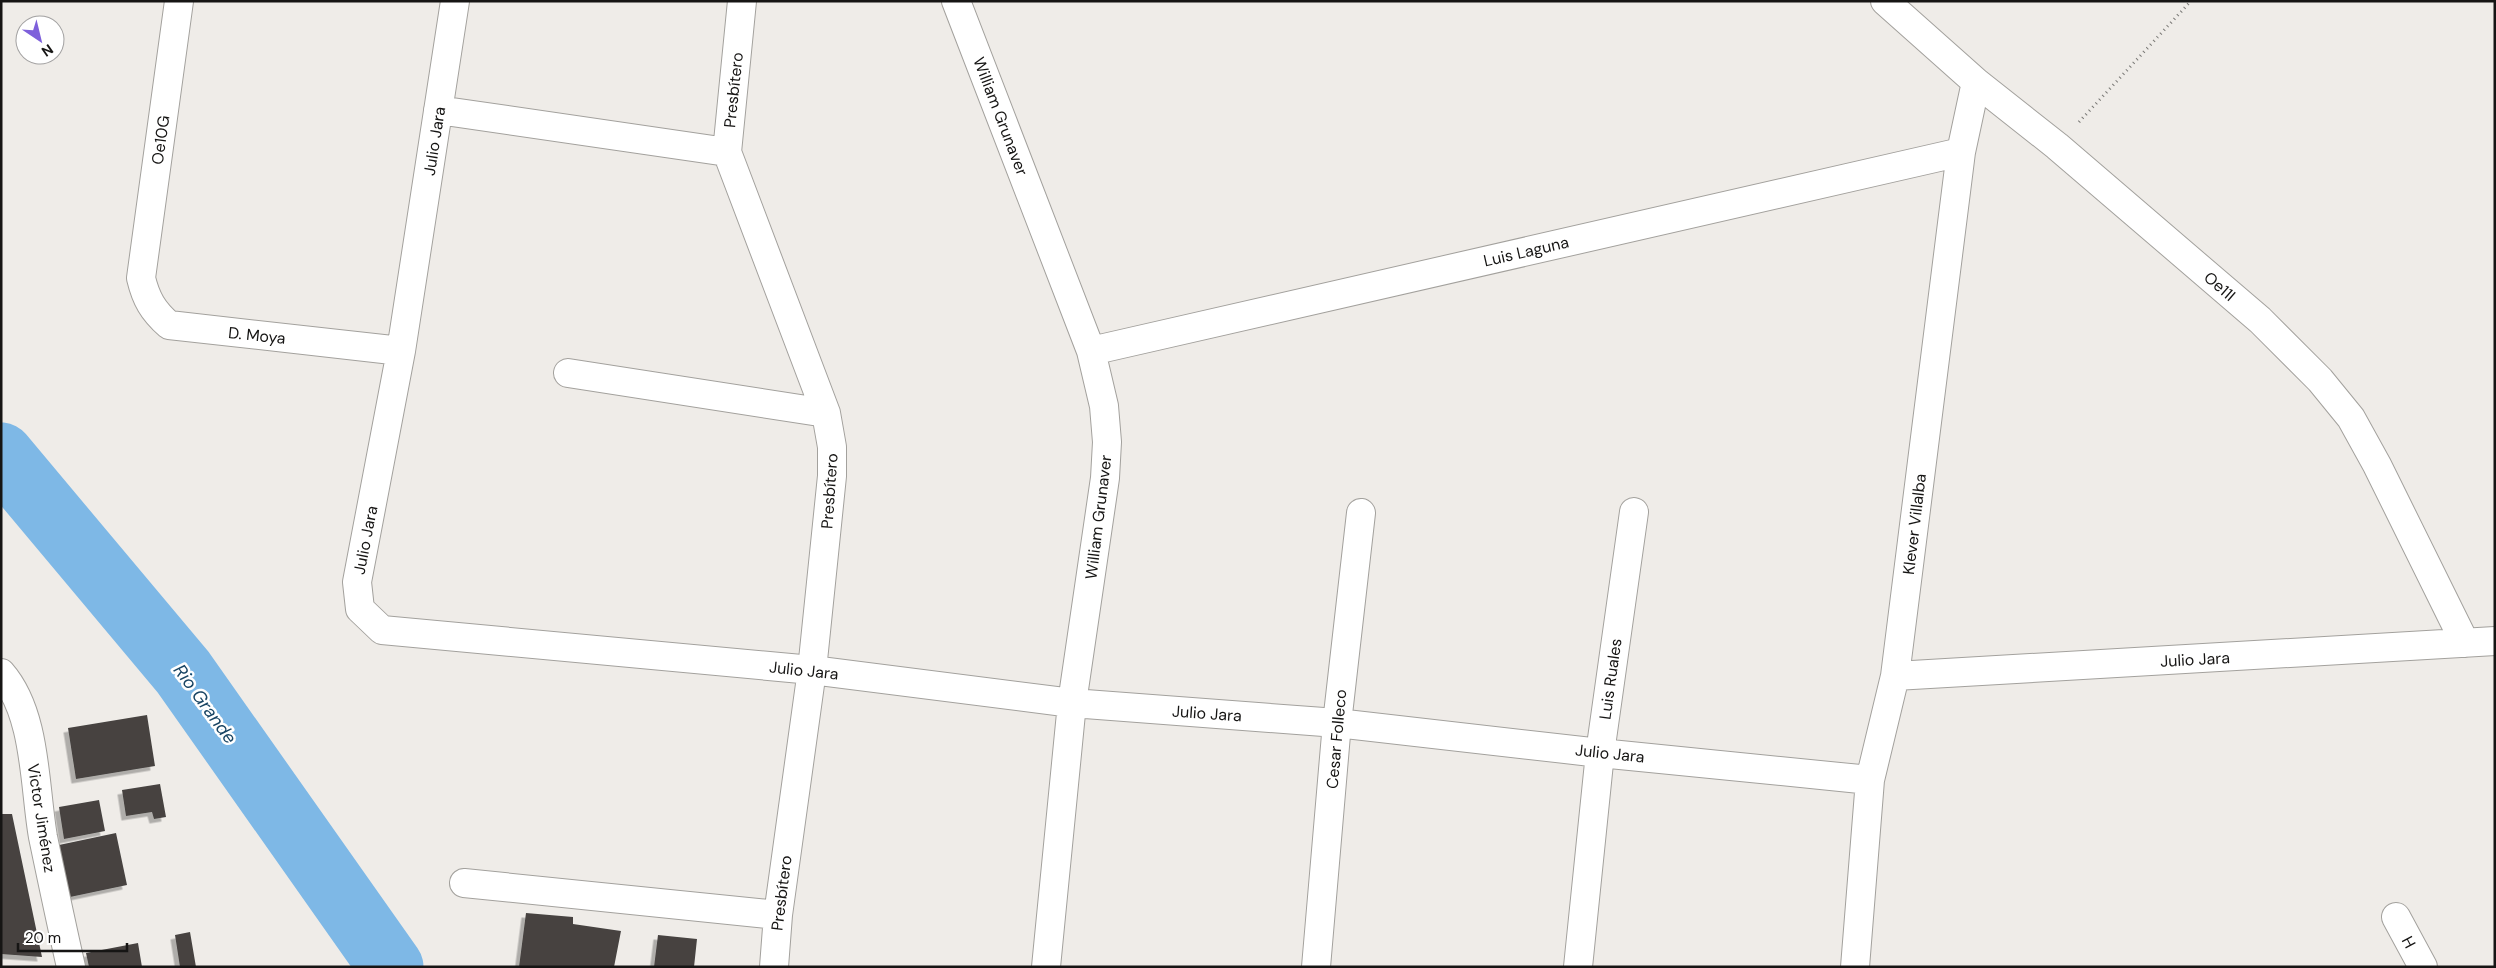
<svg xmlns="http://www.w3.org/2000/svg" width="2496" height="968" font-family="'DM Sans',sans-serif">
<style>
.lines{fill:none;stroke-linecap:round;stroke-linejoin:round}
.river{stroke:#7eb8e6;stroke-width:65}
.building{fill:#464341;filter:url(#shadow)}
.street-casing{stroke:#a3a19d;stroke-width:30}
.path{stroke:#797875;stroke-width:3;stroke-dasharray:1 4;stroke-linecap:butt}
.street{stroke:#fff;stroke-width:28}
.labels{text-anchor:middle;stroke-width:5;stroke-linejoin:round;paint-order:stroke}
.street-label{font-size:16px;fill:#161514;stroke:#fff}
.water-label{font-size:18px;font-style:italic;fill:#194564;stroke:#fff}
</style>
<defs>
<filter id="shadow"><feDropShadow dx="-4.5" dy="4.5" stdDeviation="0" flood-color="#0004"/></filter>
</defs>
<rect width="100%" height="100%" fill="#efece8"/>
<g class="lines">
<path class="river" d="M 1,455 L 183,672 L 391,967"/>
</g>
<path class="building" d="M 147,715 L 155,766 L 76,779 L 68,728 Z
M 160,784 L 166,817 L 154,819 L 152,812 L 126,816 L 122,790 Z
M 99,800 L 105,831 L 64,839 L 59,807 Z
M 1,814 L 12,814 L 42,957 L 1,954 Z
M 116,833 L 127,885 L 70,897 L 59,845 Z
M 526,913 L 573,917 L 573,924 L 621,931 L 614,967 L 519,967 Z
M 190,932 L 196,967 L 180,967 L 175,935 Z
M 658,935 L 697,939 L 694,967 L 654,967 Z
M 138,943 L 142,967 L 89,967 L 86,953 Z"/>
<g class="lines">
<g class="street-casing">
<path id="street" d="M 179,1 L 141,278 C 146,299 153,311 169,325 L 401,351
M 455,1 L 401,351 L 357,582 L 360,609 L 382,630 L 812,670 L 1072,703 L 1337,723 L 1600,753 L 1870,780
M 742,1 L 727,152 L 826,413 L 832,447 L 832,476 L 812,670 L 778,915 L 774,967
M 956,1 L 1091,351 L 1104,406 L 1107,442 L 1105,478 L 1072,703 L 1046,967
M 1885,1 L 1976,82 L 2057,146 L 2260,320 L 2320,380 L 2351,418 L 2377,465 L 2465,643
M 438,110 L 727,152
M 1091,351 L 1961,152
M 568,373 L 826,413
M 1,673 C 37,714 34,786 43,837 C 52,880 61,923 71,967
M 1895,676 L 2495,641
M 464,883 L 778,915
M 2396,917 L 2423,967
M 1316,967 L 1337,723 L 1361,513
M 1578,967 L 1600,753 L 1634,512
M 1855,967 L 1870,780 L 1895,676 L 1961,152 L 1976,82"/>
</g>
<path class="path" d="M 2079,122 L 2191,1"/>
<use href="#street" class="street"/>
</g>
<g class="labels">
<g class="street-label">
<text transform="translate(733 90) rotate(-84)" y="6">Presbítero</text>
<text transform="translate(1001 116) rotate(69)" y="6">William Grunaver</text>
<text transform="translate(160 140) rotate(-82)" y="6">Oe10G</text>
<text transform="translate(434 141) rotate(-81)" y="6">Julio Jara</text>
<text transform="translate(1526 251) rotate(-13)" y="6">Luis Laguna</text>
<text transform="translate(2220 286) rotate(41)" y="6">Oe11I</text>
<text transform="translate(257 335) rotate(6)" y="6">D. Moya</text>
<text transform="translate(829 491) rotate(-86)" y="6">Presbítero</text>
<text transform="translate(1098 517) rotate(-83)" y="6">William Grunaver</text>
<text transform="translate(1914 524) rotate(-83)" y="6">Klever Villalba</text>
<text transform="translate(365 540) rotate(-79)" y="6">Julio Jara</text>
<text transform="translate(2195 659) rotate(-3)" y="6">Julio Jara</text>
<text transform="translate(804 670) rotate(6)" y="6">Julio Jara</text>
<text transform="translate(1610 679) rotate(-82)" y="6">Luis Ruales</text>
<text transform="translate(1207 713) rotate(4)" y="6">Julio Jara</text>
<text transform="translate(1336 739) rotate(-85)" y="6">Cesar Folleco</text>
<text transform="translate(1610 753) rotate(6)" y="6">Julio Jara</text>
<text transform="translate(42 818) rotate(81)" y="6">Victor Jiménez</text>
<text transform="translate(781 893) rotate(-83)" y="6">Presbítero</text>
<text transform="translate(2409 942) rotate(62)" y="6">H</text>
</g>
<g class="water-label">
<text transform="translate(205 704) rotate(54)" y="6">Rio Grande</text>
</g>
</g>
<rect width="2496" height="968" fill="none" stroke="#161514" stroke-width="5"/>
<g transform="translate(40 40) rotate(145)"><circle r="24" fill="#ffffff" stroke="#a2a1a1"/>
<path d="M0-4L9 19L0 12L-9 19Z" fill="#7e60db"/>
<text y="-8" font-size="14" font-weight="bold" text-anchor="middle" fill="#161514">N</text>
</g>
<path d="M18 943v8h109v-8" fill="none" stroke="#161514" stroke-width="2.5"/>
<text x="25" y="943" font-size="15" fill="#161514" stroke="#ffffff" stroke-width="4" paint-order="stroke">20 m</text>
</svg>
